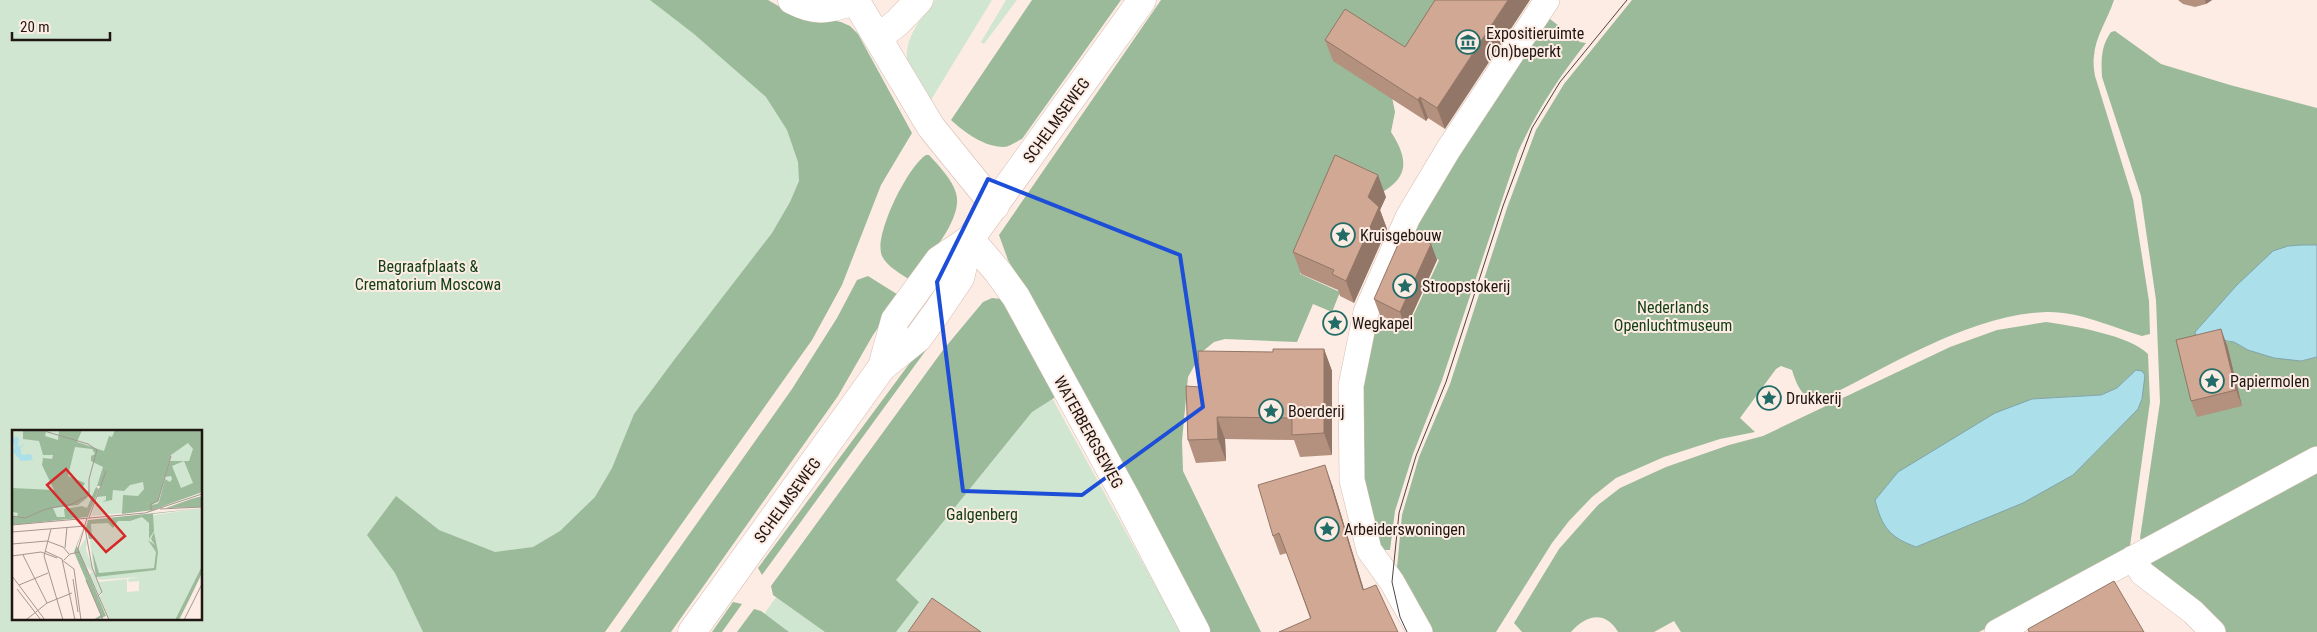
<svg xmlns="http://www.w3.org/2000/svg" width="2317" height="632" font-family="'Roboto Condensed',sans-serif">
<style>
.green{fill:#d1e6d1;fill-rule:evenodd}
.forest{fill:#9bba9a;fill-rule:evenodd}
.water{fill:#abe0eb;stroke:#81a3aa}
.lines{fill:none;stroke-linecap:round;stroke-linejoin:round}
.pedestrian-casing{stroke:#d5bbae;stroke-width:26}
.minor-casing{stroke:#d5bbae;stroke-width:29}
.secondary-casing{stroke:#d5bbae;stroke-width:29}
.pedestrian{stroke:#fff;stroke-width:25}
.minor{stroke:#fff;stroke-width:28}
.secondary{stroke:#fff;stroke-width:28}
.tram{stroke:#4f4440;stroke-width:1}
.wall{fill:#b4907e}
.shaded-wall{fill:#927667}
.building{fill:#d1a893;stroke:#927667}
.marked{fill:none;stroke:#1d4ed8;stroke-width:4;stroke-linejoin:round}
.labels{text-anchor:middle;stroke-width:4;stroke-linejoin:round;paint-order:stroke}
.poi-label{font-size:16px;fill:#1f1612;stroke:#fdece4;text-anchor:start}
.street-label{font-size:16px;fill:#1f1612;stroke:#fdece4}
.park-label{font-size:16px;fill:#114015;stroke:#fdece4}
.inset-road{fill:none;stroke:#a49690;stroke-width:1}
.view{fill:#d62828;fill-opacity:0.15;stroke:#d62828;stroke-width:2.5}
.inset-edge{fill:none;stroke:#1f1612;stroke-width:2.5}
</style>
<rect width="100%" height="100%" fill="#fdece4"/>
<path class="green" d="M 0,0 L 740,0 L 855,104 L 532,632 L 0,632 ZM 14,431 L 201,431 L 201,618 L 14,618 Z
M 935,0 L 992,0 L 931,100 C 924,91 912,79 909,68 C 900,42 921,19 935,0 Z
M 1006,0 L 1017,0 L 984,44 L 981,42 Z
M 1008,318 L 1181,632 L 751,632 L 974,323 Z"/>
<path class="forest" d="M 650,0 L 768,0 L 787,11 L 841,22 L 850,26 L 858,34 L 912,133 L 881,185 L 842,285 L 812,340 L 605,632 L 423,632 L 395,573 L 367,535 L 396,496 L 439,530 L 495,552 L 533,547 L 560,531 L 595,497 L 612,468 L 634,414 L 674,360 L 772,233 L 790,202 L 799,181 L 798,162 L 787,130 L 766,97 L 694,34 Z
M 1032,0 L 1121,0 L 1022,139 C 1017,141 1009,147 1004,147 C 984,147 964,132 951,120 Z
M 1161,0 L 1455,0 L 1392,97 L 1395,112 L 1391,132 C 1407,157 1411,176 1381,193 L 1343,177 L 1300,274 L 1340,292 L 1332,312 L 1313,304 L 1297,342 L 1225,339 L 1214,342 L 1202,352 L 1188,377 L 1182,441 L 1183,471 L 1261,632 L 1207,632 L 1008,260 L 999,235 Z
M 1632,0 L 2114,0 C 2108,19 2095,37 2094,56 C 2093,63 2094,70 2095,76 L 2133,199 L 2149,301 L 2150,334 L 2142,336 C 2111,327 2079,311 2046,312 C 1970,315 1890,366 1823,399 C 1803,402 1797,386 1792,370 L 1781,366 L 1776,369 L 1740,418 L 1755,432 L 1720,439 L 1664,457 L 1616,478 L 1592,497 L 1569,521 L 1552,543 L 1496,632 L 1430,632 L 1396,578 L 1402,515 L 1419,457 L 1450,384 L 1507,208 L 1536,130 L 1564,84 Z
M 1546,16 L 1580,42 L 1586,43 C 1559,77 1536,112 1518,152 L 1442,380 L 1413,454 L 1395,511 L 1390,550 L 1383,550 L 1376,545 L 1359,478 L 1359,387 L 1372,314 L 1407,329 L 1439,260 L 1405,243 Z
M 2115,31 L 2161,64 L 2230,85 L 2317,108 L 2317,245 L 2288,246 L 2237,285 L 2223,302 L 2215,340 L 2234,342 L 2248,350 L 2301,361 L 2317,357 L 2317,451 L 2145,544 L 2140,538 L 2160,402 L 2156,300 L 2141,196 L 2102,77 C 2101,60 2101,46 2111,32 Z
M 926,155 L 929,155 C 939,166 952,179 956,193 C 964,220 926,259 911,281 C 902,274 887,267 882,256 C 873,236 908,166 926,155 Z
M 868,276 L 900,296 L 873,335 L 838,396 L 671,632 L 620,632 L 792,389 L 837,318 L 857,280 Z
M 992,298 L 1001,299 L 1008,305 L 1056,393 L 1054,398 L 1032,412 L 896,580 L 919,602 L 896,632 L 825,632 L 773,595 L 771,586 L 943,350 L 983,302 Z
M 2046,322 C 2073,326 2129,335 2148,354 L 2150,402 L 2130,546 L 2125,554 L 1979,632 L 1681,632 L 1674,621 L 1654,632 L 1618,632 C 1605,610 1586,615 1571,632 L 1522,632 L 1514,623 L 1559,549 L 1598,505 L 1620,488 L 1666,467 L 1729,445 L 1763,436 L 1950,347 L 1997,330 ZM 2136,370 L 2138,409 L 2073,475 L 1916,547 L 2032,399 L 2101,395 L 2117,388 Z
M 938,325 L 940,331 L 762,575 L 758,568 Z
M 2317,467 L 2317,632 L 2223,632 L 2149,568 L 2150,556 Z
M 733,602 L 742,604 L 722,632 L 712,632 Z
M 754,609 L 761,611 L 789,632 L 737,632 Z"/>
<path class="water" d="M 2302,245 L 2317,245 L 2317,357 L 2301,361 L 2274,358 L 2248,350 L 2234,342 L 2196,336 L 2195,332 L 2237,285 L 2273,251 L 2288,246 Z
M 2136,370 L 2142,371 L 2145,375 L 2142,399 L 2138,409 L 2073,475 L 2023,503 L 1916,547 C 1889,537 1882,527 1875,500 L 1898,472 L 1995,413 L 2032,399 L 2101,395 L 2117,388 Z"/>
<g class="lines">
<g class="pedestrian-casing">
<path id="pedestrian" d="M 2133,558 L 2142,573 L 2193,612 L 2213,632
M 1420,632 L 1392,582 L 1369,550 L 1352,480 L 1351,386 L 1366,312 L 1408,217 L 1448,150 L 1547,0
M 1997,632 L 2317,459"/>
</g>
<g class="minor-casing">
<path id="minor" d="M 792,0 C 819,14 829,8 856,1
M 855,0 L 931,127 L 995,206
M 878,38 L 898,22 L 919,0
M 970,239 L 998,272 L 1016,297 L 1127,500 L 1196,632"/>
</g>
<g class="secondary-casing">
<path id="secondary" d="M 882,367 L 895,320 L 939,260 L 970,239 L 1142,0
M 692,632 L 882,367 L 918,338 L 937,312 L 960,278 L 970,239"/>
</g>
<use href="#pedestrian" class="pedestrian"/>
<use href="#minor" class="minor"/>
<use href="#secondary" class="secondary"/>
<path class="tram" d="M 1407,632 L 1400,617 L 1392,582 L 1399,513 L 1416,456 L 1446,382 L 1503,206 L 1532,128 L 1560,82 L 1627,0"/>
</g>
<path class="wall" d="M 1435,0 L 1445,129 L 1428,118 L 1426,121 L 1333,61 L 1325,40 L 1405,47 Z
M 2178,0 L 2212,0 L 2206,4 L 2195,7 L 2183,4 Z
M 1386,197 L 1380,210 L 1387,229 L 1354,303 L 1340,296 L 1338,290 L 1301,274 L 1293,252 Z
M 1431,244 L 1437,260 L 1406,328 L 1380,315 L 1374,299 Z
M 2227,345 L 2242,406 L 2197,417 L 2191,401 Z
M 1324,349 L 1332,371 L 1332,455 L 1300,457 L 1294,440 L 1225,439 L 1226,461 L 1196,463 L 1188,440 L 1273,352 Z
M 1332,485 L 1364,590 L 1310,618 L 1287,553 L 1280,555 L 1273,536 Z"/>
<path class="shaded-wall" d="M 1508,0 L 1530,0 L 1445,129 L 1437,108 Z
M 2205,0 L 2212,0 L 2206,4 Z
M 1420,97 L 1428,118 L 1426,121 L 1418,100 Z
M 1378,175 L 1386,197 L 1380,210 L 1387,229 L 1354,303 L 1346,281 L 1368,197 Z
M 1431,244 L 1437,260 L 1406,328 L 1400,312 Z
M 2221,329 L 2227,345 L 2242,406 L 2236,390 Z
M 1324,349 L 1332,371 L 1332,455 L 1324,433 Z
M 1217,417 L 1225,439 L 1226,461 L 1218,439 Z
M 1325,465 L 1332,485 L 1370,610 L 1363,590 Z"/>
<path class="building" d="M 1435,0 L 1508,0 L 1437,108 L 1420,97 L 1418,100 L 1325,40 L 1345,9 L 1405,47 Z
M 1335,155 L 1378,175 L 1368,197 L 1379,207 L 1346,281 L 1332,274 L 1334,270 L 1293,252 Z
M 1404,231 L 1431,244 L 1400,312 L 1374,299 Z
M 2221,329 L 2236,390 L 2191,401 L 2176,340 Z
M 1273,349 L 1324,349 L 1324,433 L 1292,435 L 1292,418 L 1217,417 L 1218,439 L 1188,440 L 1186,386 L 1200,387 L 1198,351 L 1273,352 Z
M 1325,465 L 1363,590 L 1376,585 L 1398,632 L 1279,632 L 1311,618 L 1279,533 L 1273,536 L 1258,485 Z
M 2114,581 L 2144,632 L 2029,632 L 2028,629 Z
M 932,598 L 981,632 L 908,632 Z"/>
<path class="marked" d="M 988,179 L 1180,255 L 1203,407 L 1082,495 L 963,491 L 937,282 Z"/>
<defs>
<g id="museum-ring" transform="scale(1.25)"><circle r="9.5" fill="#fdece4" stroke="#216c67" stroke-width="1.5"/><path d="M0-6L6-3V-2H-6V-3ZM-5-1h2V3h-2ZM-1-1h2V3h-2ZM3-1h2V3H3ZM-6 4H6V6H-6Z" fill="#216c67"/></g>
<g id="sight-ring" transform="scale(1.25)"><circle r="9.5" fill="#fdece4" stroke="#216c67" stroke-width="1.5"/><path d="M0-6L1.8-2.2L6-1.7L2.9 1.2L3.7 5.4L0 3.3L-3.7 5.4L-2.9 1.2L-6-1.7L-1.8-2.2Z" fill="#216c67"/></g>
</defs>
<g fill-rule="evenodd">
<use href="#museum-ring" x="1468" y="42"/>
<use href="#sight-ring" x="1343" y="235"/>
<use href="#sight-ring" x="1405" y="286"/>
<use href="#sight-ring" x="1335" y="323"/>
<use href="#sight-ring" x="2212" y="381"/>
<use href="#sight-ring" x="1769" y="398"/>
<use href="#sight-ring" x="1271" y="411"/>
<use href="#sight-ring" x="1327" y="529"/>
</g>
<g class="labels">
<g class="poi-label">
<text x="1486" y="39">Expositieruimte<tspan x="1486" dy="18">(On)beperkt</tspan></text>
<text x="1360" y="241">Kruisgebouw</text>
<text x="1422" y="292">Stroopstokerij</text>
<text x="1352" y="329">Wegkapel</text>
<text x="2230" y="387">Papiermolen</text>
<text x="1786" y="404">Drukkerij</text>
<text x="1288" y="417">Boerderij</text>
<text x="1344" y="535">Arbeiderswoningen</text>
</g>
<g class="street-label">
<text transform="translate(1056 120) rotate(-54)" y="6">SCHELMSEWEG</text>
<text transform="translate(1089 432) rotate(61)" y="6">WATERBERGSEWEG</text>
<text transform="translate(787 500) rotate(-54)" y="6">SCHELMSEWEG</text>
</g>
<g class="park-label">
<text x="428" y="272">Begraafplaats &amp;<tspan x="428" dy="18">Crematorium Moscowa</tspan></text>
<text x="1673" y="313">Nederlands<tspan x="1673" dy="18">Openluchtmuseum</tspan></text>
<text x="982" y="520">Galgenberg</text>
</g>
</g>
<g transform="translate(12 430)">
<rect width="190" height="190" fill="#fdece4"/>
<path d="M 0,0 L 107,0 L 75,86 L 0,94 ZM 109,0 L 190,0 L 190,63 L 132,81 L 79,86 ZM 190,78 L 190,136 L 163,190 L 97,190 L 87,167 L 90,164 L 87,152 L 115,149 L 115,162 L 127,161 L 127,151 L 117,152 L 116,149 L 127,147 L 87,150 L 81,135 L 76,95 ZM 75,106 L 74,120 L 90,162 L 87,165 L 77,145 L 80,142 L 74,136 L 67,119 Z" fill="#d1e6d1"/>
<path d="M 11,0 L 28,0 L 34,2 L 33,6 L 46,10 L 47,0 L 70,0 L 65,12 L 92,21 L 97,6 L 100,7 L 103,0 L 190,0 L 190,62 L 141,80 L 110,84 L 111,65 L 126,66 L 132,59 L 131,52 L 118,55 L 112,61 L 101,60 L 100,70 L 90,72 L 94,70 L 94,66 L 85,67 L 89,56 L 85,56 L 91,37 L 79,31 L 79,26 L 83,24 L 80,19 L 63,17 L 56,46 L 73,53 L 70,58 L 77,62 L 75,68 L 66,75 L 41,78 L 45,87 L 53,87 L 52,79 L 70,76 L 75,78 L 84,57 L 87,59 L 76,87 L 0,95 L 0,86 L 5,87 L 6,83 L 1,82 L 0,85 L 0,58 L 42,60 L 30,35 L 31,28 L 40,29 L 41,25 L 31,25 L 27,11 L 11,9 ZM 176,13 L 181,19 L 177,31 L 158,31 L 153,47 L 159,46 L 160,49 L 158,52 L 153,49 L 147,72 L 145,74 L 139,75 L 146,71 L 159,25 ZM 172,31 L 181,53 L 169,58 L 160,36 ZM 190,66 L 190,77 L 154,78 L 179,69 ZM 190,78 L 141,84 L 142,101 L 137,109 L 137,93 L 130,87 L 118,91 L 106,91 L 101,98 L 96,93 L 79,94 L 80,109 L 77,109 L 74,97 L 76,90 ZM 72,96 L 65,116 L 94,186 L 84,190 L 81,190 L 89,185 L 62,122 ZM 142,102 L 146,122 L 144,140 L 84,147 L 80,120 L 87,143 L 142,138 L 144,122 L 136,110 L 143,115 L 139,109 ZM 190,136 L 190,143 L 178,168 L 167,190 L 163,190 Z" fill="#9bba9a" fill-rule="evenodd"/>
<path d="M 4,6 L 7,8 L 6,17 L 14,13 L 8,18 L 10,25 L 19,24 L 21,30 L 9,31 L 1,22 L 3,17 L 0,10 Z" fill="#abe0eb"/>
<path class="inset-road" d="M 148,79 L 190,77M 139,81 L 139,74 L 146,71 L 159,26M 0,86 L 13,88 L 34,79 L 60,74 L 77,65 L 77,49 L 85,20 L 76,14 L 29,0M 75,88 L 66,119 L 97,190M 77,88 L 94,41M 0,95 L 133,83 L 190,64M 73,98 L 80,137 L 90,162 L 86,166M 39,99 L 32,126 L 51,190M 0,102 L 73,96M 0,114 L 35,111 L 51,117 L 57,124M 53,118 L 55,97M 33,121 L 50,129 L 63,190M 11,125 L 35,173M 0,126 L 29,122 L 45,128M 50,130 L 62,139 L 69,190M 52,130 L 58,124 L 67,122M 0,146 L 33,190M 61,149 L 66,182M 74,150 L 91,190M 7,155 L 36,143M 5,159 L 29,190M 14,190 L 35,173 L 60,163M 172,190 L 190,154"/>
<path class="view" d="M 54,39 L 113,106 L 94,122 L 35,55 Z"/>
<rect width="190" height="190" class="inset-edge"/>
</g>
<path d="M12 32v8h98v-8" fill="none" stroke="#1f1612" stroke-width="2.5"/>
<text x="20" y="32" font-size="15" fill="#1f1612" stroke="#fdece4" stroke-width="4" paint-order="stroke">20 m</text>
</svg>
